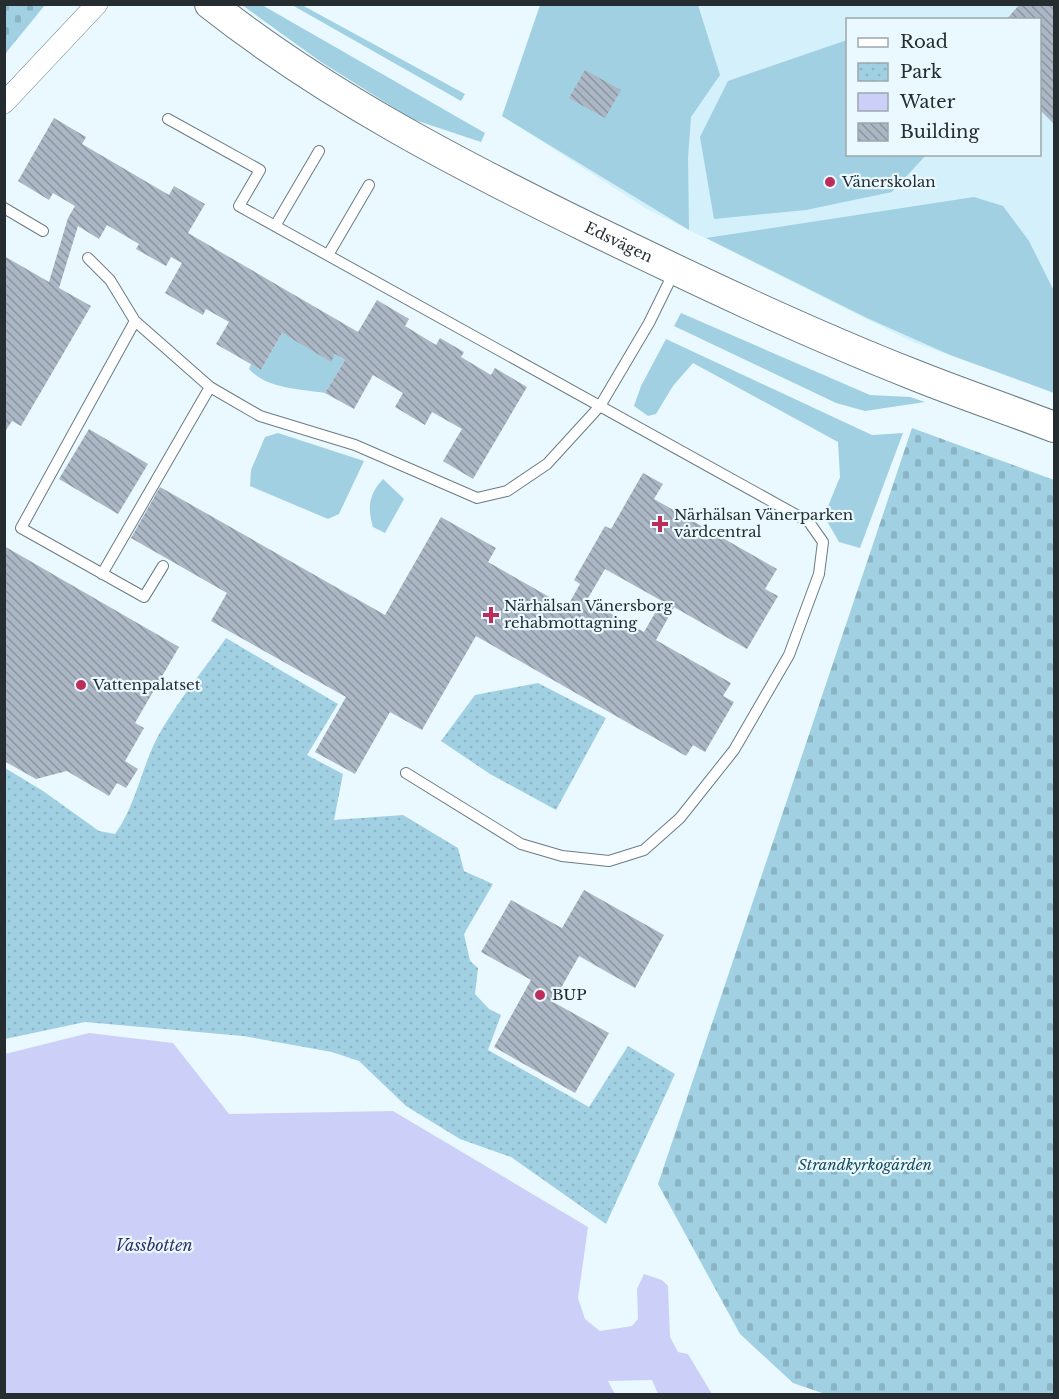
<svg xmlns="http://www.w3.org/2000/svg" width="1059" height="1399" font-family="'Libre Baskerville',serif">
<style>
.built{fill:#d3f0fb;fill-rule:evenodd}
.grass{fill:#a1d0e3}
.cemetery{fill:url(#cemetery-stones)}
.park{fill:url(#park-dots)}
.water{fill:#ccd0f9}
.building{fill:url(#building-back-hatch);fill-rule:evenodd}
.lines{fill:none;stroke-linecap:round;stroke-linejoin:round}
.lane-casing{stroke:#6b7c83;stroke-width:12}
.street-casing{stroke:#6b7c83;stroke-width:22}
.secondary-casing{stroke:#6b7c83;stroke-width:32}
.lane{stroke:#fff;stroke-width:10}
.street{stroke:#fff;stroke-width:21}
.secondary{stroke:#fff;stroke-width:30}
.poi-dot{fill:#bc2d5a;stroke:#e9f9ff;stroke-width:2}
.labels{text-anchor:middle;stroke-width:4.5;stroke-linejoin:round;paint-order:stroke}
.poi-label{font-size:15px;fill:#252d30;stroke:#e9f9ff;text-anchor:start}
.street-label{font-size:15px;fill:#252d30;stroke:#e9f9ff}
.park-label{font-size:15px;font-style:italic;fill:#154a5b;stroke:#e9f9ff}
.water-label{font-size:16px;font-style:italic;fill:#302e69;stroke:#e9f9ff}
</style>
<defs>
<pattern id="cemetery-stones" width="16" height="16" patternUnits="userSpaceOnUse" patternTransform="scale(1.5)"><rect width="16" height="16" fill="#a1d0e3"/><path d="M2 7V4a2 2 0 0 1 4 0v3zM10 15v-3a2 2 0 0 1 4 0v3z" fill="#8ab3c3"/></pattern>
<pattern id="park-dots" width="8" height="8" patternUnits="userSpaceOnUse" patternTransform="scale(1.5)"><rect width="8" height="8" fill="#a1d0e3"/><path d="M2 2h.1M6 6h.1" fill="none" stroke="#8ab3c3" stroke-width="1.8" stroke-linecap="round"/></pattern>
<pattern id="building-back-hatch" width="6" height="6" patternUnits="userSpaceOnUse" patternTransform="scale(1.5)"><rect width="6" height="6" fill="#abb7c4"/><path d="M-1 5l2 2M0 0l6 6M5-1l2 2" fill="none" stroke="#8b95a0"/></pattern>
</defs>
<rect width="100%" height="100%" fill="#e9f9ff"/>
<path class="built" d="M 544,5 L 1054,5 L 1054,390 L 915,343 L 647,209 L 502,116 ZM 848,20 L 1040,20 L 1040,154 L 848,154 Z"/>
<path class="grass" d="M 242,5 L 262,5 L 485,133 L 481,142 L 412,119 L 321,62 Z
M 292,5 L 302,5 L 465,94 L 461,101 Z
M 540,5 L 698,5 L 720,75 L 691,117 L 688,158 L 689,230 L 502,116 Z
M 847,40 L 848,154 L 926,155 L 892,192 L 806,210 L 714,219 L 700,137 L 728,81 Z
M 974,197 L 1003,206 L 1029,241 L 1054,291 L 1054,393 L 950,355 L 867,318 L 706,238 Z
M 681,313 L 870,395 L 910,397 L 925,402 L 865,411 L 836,403 L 674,326 Z
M 282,333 L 330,361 L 335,354 L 345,360 L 325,393 C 300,389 267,389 249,369 L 251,364 L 261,370 Z
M 666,339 L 872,435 L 903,433 L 860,548 L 839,542 L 824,516 L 840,477 L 838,442 L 693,363 L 673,386 L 656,414 L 648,416 L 634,406 L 641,386 Z
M 278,433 L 364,461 L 339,514 L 328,519 L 250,486 L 251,470 L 265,437 Z
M 383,479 L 404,499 L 385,533 L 373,527 C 367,508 369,494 383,479 Z"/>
<path class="cemetery" d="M 5,4 L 45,5 L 5,54 L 4,5 Z
M 912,428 L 1054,480 L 1054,1394 L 825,1394 L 793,1383 L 740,1334 L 658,1184 Z"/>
<path class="park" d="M 226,638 L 338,704 L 307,755 L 343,774 L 334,820 L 403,815 L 458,848 L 464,871 L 493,884 L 464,934 L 470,961 L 478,968 L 475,994 L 489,1009 L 501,1015 L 488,1050 L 589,1107 L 628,1046 L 675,1074 L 606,1224 L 511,1157 L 460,1139 L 406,1106 L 359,1061 L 332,1052 L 243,1036 L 85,1022 L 5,1039 L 5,768 L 43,791 L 99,831 L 115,834 C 138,802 142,762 162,729 C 181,697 205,668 226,638 Z
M 538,683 L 606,718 L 556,810 L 490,774 L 441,741 L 475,695 Z"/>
<path class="water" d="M 89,1033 L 173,1043 L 229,1114 L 393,1111 L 588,1227 L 578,1298 L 585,1319 L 600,1331 L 632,1326 L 638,1319 L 637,1289 L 644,1274 L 662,1280 L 668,1286 L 670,1337 L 678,1352 L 688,1354 L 712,1394 L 658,1394 L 652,1380 L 608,1381 L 615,1394 L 5,1394 L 5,1054 Z"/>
<path class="building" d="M 1020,4 L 1054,4 L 1054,124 L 1040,110 L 1040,20 L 1006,20 Z
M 585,70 L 621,90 L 605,118 L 569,98 Z
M 54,118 L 86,137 L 82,144 L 169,195 L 174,186 L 205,204 L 188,233 L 358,332 L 377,300 L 409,319 L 405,326 L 436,345 L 440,338 L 464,352 L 461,357 L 491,375 L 495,368 L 527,387 L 473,479 L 443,461 L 462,429 L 432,412 L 425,425 L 395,407 L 403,393 L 373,375 L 354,409 L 325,393 L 345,360 L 335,354 L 331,362 L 282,333 L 261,370 L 216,344 L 229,322 L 206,309 L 203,315 L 165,293 L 182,263 L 171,257 L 166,266 L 136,249 L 139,244 L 107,225 L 99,239 L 78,226 L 59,288 L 91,306 L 21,426 L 12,421 L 4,433 L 4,256 L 49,282 L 68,218 L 75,206 L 53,193 L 49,200 L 18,181 Z
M 89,429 L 148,464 L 118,514 L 59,479 Z
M 643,473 L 663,484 L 654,499 L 777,569 L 765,589 L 778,596 L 747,649 L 674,607 L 656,640 L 731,683 L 723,696 L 734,702 L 705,752 L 693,745 L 686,756 L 476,636 L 422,730 L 390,712 L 355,774 L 315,752 L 346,697 L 211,621 L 227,593 L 131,538 L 160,487 L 385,615 L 441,517 L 496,548 L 488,562 L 567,607 L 580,584 L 574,580 L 605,526 L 611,529 ZM 605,569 L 662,601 L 644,632 L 587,600 Z
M 4,546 L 179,647 L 135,723 L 144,728 L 125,761 L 138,769 L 126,788 L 117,783 L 109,796 L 67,771 L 36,779 L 4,761 Z
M 584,890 L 664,935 L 635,988 L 579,956 L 553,1002 L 609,1033 L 575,1093 L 494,1047 L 531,980 L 481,952 L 511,900 L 562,928 Z"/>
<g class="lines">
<g class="lane-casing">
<path id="lane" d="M 168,119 L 260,170 L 239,206 L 809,522 L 823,542 L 819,574 L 789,655 L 734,750 L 680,818 L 644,850 L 609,861 L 562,856 L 521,844 L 406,773
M 4,208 L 43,231
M 275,226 L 319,151
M 328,255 L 369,185
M 88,258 L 110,280 L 135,321 L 210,387 L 260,416 L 355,445 L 477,498 L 507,491 L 547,464 L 600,406 L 649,323 L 675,270
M 135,321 L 21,528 L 144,597 L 163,566
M 102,574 L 210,387"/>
</g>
<g class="street-casing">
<path id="street" d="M 4,103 L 97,4"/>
</g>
<g class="secondary-casing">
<g id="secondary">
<path id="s1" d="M 210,4 C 327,96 458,164 591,229 C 696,280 803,331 912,374 C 959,393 1007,409 1054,427"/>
</g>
</g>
<use href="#lane" class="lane"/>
<use href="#street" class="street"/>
<use href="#secondary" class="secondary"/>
</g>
<g class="poi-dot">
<circle cx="830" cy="182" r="6"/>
<path d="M657 515h6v6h6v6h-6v6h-6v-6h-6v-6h6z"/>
<path d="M488 606h6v6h6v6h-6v6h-6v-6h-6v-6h6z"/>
<circle cx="81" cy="685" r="6"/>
<circle cx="540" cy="995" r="6"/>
</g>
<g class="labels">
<g class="poi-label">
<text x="842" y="187">Vänerskolan</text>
<text x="674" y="520">Närhälsan Vänerparken<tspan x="674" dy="17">vårdcentral</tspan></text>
<text x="504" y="611">Närhälsan Vänersborg<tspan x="504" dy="17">rehabmottagning</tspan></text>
<text x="93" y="690">Vattenpalatset</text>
<text x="552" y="1000">BUP</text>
</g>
<g class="street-label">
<text dy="5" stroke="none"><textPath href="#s1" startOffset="474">Edsvägen</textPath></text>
</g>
<g class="park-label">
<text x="865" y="1170">Strandkyrkogården</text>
</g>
<g class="water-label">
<text x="154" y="1251">Vassbotten</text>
</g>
</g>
<rect width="1059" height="1399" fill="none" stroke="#252d30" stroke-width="12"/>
<rect x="846" y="18" width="195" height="138" fill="#e9f9ff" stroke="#9ba7ac" stroke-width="1.5"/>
<rect x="858" y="38" width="30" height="9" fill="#ffffff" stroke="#9ba7ac" stroke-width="1.5"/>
<text x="900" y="48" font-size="18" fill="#252d30">Road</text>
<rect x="858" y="63" width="30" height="18" fill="url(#park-dots)" stroke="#9ba7ac" stroke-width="1.5"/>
<text x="900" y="78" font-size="18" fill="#252d30">Park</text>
<rect x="858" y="93" width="30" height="18" fill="#ccd0f9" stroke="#9ba7ac" stroke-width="1.5"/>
<text x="900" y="108" font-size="18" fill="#252d30">Water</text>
<rect x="858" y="123" width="30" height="18" fill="url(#building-back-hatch)" stroke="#9ba7ac" stroke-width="1.5"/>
<text x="900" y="138" font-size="18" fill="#252d30">Building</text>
</svg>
